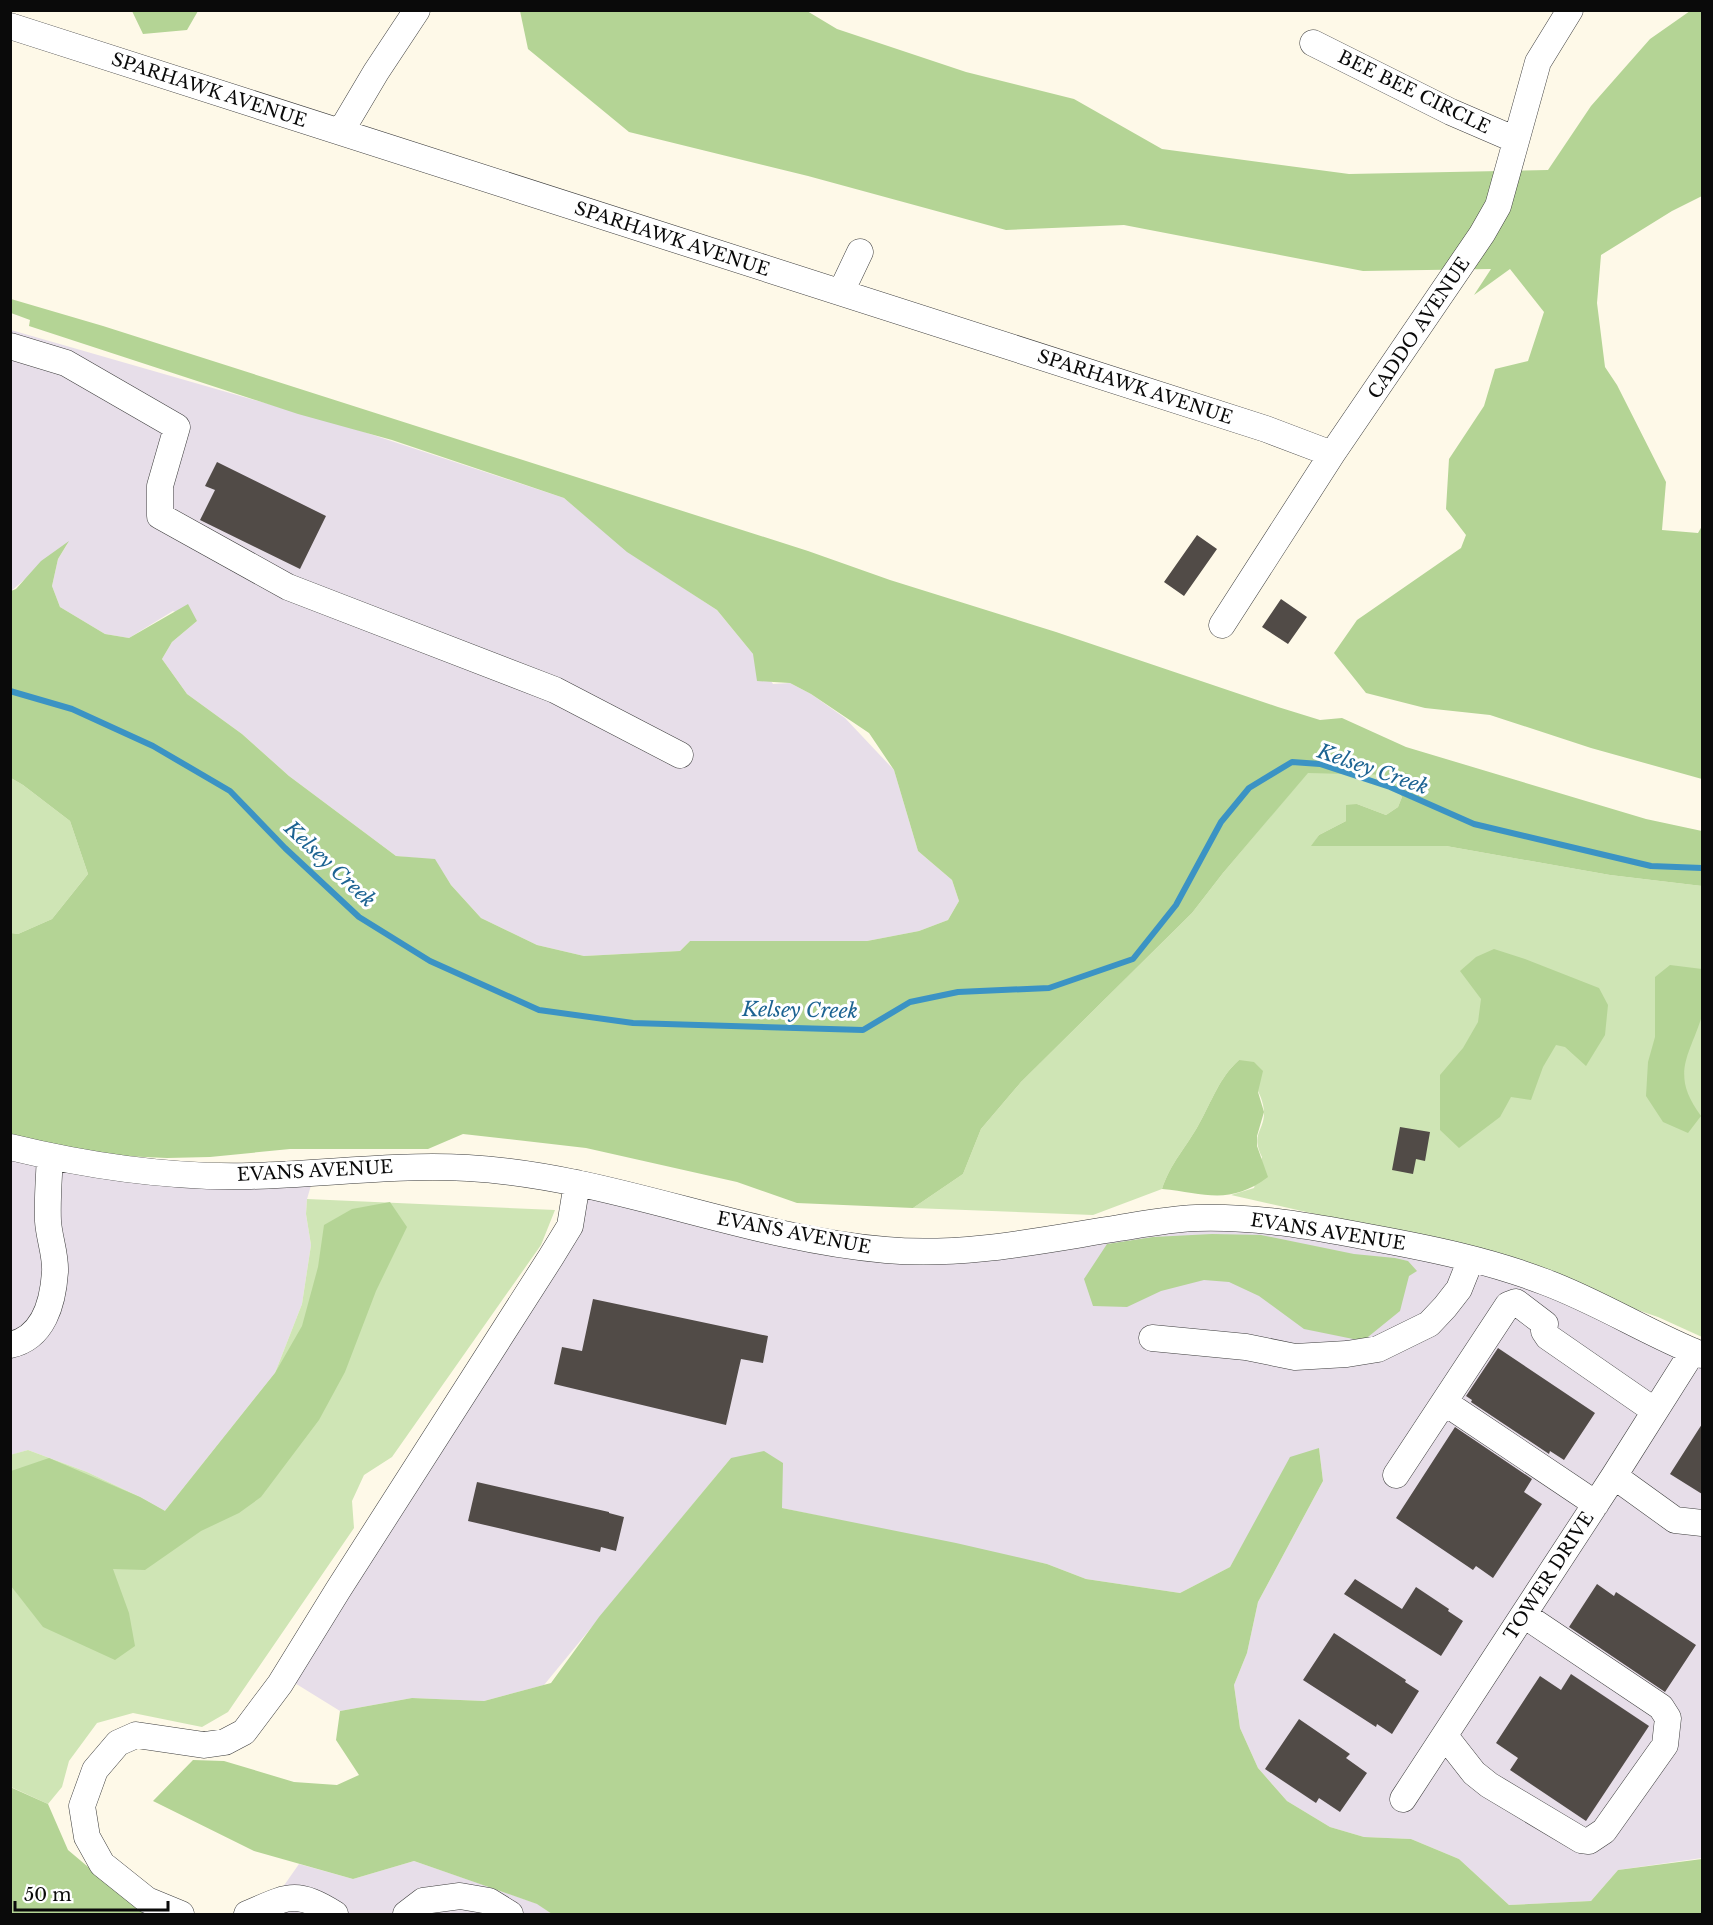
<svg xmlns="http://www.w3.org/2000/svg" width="1713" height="1925" font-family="'Libre Baskerville',serif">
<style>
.industrial{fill:#e7dee9}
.green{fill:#cfe5b5}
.forest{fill:#b4d495}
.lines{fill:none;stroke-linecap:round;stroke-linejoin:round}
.stream{stroke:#3b93c4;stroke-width:6}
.building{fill:#514b47}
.minor-casing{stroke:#3d3d3d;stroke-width:27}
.minor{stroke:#fff;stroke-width:26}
.labels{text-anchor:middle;stroke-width:6;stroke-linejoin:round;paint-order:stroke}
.street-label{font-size:18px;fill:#0a0a0a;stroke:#fff}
.water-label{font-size:20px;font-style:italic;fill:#1c6392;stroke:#fff}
</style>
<rect width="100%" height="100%" fill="#fef9e8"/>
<path class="industrial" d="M 11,330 L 352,428 L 564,498 L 631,554 L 717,610 L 753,654 L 773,684 L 790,683 L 811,694 L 845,718 L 894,770 L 918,851 L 952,880 L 959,901 L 948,920 L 919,931 L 867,941 L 690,941 L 680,951 L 584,956 L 537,945 L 481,918 L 451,885 L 435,860 L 396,856 L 289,776 L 242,734 L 187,694 L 162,659 L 172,642 L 197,621 L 173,611 L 129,638 L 105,634 L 60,607 L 52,586 L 58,559 L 68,543 L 11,591 Z
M 11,1147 L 28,1151 L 315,1172 L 307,1199 L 306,1214 L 311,1245 L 302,1304 L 275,1373 L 165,1511 L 140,1497 L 87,1472 L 28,1450 L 11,1455 Z
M 577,1183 L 855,1247 L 1190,1218 L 1487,1263 L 1702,1355 L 1702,1858 L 1618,1870 L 1591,1901 L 1509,1905 L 1459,1859 L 1411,1839 L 1364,1837 L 1330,1827 L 1287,1801 L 1258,1768 L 1240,1728 L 1234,1685 L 1247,1653 L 1258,1602 L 1323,1481 L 1319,1448 L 1251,1530 L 1230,1567 L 1180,1593 L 1086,1579 L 1047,1564 L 782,1508 L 731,1458 L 544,1685 L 484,1701 L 412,1698 L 340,1711 L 285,1677 L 551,1257 Z
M 414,1861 L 538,1904 L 552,1914 L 264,1914 L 299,1864 L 353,1879 Z"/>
<path class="green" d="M 1308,772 L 1385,775 L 1402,797 L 1398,807 L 1386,815 L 1357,804 L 1346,821 L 1319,835 L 1312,846 L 1446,846 L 1610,875 L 1702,886 L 1702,1337 L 1658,1317 L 1439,1242 L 1231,1195 L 1254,1188 L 1262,1157 C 1250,1133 1265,1131 1264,1111 C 1263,1093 1248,1075 1239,1060 C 1219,1078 1212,1101 1199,1124 C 1186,1148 1171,1162 1162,1189 L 1093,1215 L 913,1208 L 963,1174 L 981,1129 L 1021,1082 L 1192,913 L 1223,873 Z
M 11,778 L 23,785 L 70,821 L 88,874 L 52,919 L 18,934 L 11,933 Z
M 307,1199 L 555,1210 L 541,1245 L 392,1457 L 364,1475 L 352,1501 L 354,1528 L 228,1712 L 202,1727 L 133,1713 L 97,1723 L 69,1761 L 62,1787 L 48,1804 L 11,1787 L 10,1455 L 28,1450 L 87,1472 L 140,1497 L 165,1511 L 275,1373 L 302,1304 L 311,1245 L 306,1214 Z"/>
<path class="forest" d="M 132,11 L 198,11 L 187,30 L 143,34 Z
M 520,11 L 807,11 L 837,29 L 966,72 L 1074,99 L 1162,149 L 1349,174 L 1548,170 L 1591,106 L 1650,39 L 1690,11 L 1702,11 L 1702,196 L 1672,211 L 1601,255 L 1597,303 L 1605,367 L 1617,385 L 1666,482 L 1662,530 L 1698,533 L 1702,526 L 1702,779 L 1591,748 L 1490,715 L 1425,708 L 1366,693 L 1334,653 L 1357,620 L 1461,548 L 1466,535 L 1446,509 L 1449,459 L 1484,406 L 1495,369 L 1528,361 L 1544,312 L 1510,269 L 1474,295 L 1491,269 L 1363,271 L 1124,225 L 1006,230 L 808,176 L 629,132 L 528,49 Z
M 11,299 L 103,326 L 808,551 L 890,580 L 1056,632 L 1278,707 L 1320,720 L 1342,718 L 1406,747 L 1646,819 L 1702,831 L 1702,886 L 1610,875 L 1446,846 L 1311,846 L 1319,835 L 1346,821 L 1346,805 L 1357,804 L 1386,815 L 1398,807 L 1402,797 L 1385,775 L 1308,773 L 1223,873 L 1192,913 L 1021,1082 L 981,1129 L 963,1174 L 913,1208 L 797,1203 L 737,1182 L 586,1148 L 463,1134 L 428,1149 L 290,1149 L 210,1157 L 167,1158 L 122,1156 L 11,1137 L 11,933 L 18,934 L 52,919 L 88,874 L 70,821 L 23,785 L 11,778 L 11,591 L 16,589 L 41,561 L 69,541 L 58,559 L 52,586 L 60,607 L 105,634 L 129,638 L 188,604 L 197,621 L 172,642 L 162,659 L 187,694 L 242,734 L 289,776 L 396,856 L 435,859 L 451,885 L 481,918 L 537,945 L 584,956 L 680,951 L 690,941 L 867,941 L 919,931 L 948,920 L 959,901 L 952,880 L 918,851 L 894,770 L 869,733 L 811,694 L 790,683 L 757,681 L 753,654 L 717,610 L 627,552 L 564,498 L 392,440 L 298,414 L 29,326 L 30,320 L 11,313 Z
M 1494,949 L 1525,959 L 1599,988 L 1608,1005 L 1605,1035 L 1586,1066 L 1565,1047 L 1556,1045 L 1543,1067 L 1531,1100 L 1511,1097 L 1500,1117 L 1459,1148 L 1440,1130 L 1440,1075 L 1463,1048 L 1478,1022 L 1481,999 L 1460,971 L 1476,957 Z
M 1670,965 L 1702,969 C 1703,981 1706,1006 1702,1016 C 1689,1057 1670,1074 1701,1116 L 1688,1133 L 1663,1122 L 1646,1096 L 1648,1062 L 1655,1037 L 1655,977 Z
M 1239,1060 L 1254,1062 L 1263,1071 L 1258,1092 L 1264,1112 L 1257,1136 L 1257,1146 L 1268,1177 C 1229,1206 1205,1193 1162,1189 C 1171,1162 1186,1148 1199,1124 C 1212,1101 1219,1078 1239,1060 Z
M 390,1202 L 407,1227 L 376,1291 L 345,1372 L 319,1420 L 261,1497 L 239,1513 L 201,1531 L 145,1570 L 113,1569 L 129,1613 L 135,1646 L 115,1660 L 43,1627 L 11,1586 L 11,1471 L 49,1458 L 140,1497 L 165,1511 L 275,1373 L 302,1326 L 318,1267 L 324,1225 L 352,1209 Z
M 1212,1234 L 1261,1235 L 1354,1254 L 1395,1258 L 1408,1261 L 1417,1271 L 1409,1276 L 1400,1311 L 1363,1341 L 1304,1329 L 1259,1296 L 1229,1282 L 1204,1280 L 1161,1291 L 1127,1307 L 1093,1306 L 1084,1279 L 1107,1244 L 1153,1237 Z
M 1319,1448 L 1323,1481 L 1258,1602 L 1247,1653 L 1234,1685 L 1240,1728 L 1258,1768 L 1287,1801 L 1330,1827 L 1364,1837 L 1411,1839 L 1459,1859 L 1509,1905 L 1591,1901 L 1618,1870 L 1702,1859 L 1702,1914 L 552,1914 L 537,1904 L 414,1861 L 353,1879 L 254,1851 L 153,1801 L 193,1760 L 224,1761 L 294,1782 L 337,1785 L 359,1775 L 336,1740 L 340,1711 L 412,1698 L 484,1701 L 551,1683 L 599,1617 L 731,1458 L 764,1451 L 783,1463 L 782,1508 L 956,1543 L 1047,1564 L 1086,1579 L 1180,1593 L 1230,1567 L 1290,1457 Z
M 10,1787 L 48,1804 L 68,1850 L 144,1914 L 11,1914 Z"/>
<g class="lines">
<path class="stream" d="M 10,691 L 72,709 L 153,746 L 230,791 L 285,848 L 359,917 L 430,961 L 539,1010 L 633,1023 L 863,1030 L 910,1002 L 958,992 L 1049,988 L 1133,959 L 1176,905 L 1221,822 L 1249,788 L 1292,762 L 1320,764 L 1390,787 L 1474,824 L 1651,866 L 1702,868"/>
</g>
<path class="building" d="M 217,462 L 326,516 L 300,569 L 200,520 L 215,490 L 205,486 Z
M 1197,535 L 1217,549 L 1184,596 L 1164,582 Z
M 1281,599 L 1307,617 L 1288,644 L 1262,627 Z
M 1400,1127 L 1430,1132 L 1425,1161 L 1416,1159 L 1413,1174 L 1392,1170 Z
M 593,1299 L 768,1336 L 763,1363 L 741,1359 L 726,1425 L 554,1384 L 562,1347 L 582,1351 Z
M 1498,1348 L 1595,1413 L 1564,1460 L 1550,1451 L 1549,1454 L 1471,1402 L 1472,1400 L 1466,1396 Z
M 1702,1424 L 1702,1494 L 1670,1474 Z
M 1455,1427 L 1532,1479 L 1524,1492 L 1542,1504 L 1493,1578 L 1476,1566 L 1473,1570 L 1396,1518 Z
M 477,1482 L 609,1512 L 609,1513 L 624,1517 L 616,1551 L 601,1547 L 600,1552 L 468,1521 Z
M 1355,1579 L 1402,1609 L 1416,1587 L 1449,1609 L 1448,1611 L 1463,1621 L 1441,1656 L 1344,1594 Z
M 1597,1584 L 1614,1596 L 1616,1592 L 1696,1645 L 1665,1692 L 1569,1627 Z
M 1334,1633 L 1406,1680 L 1405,1682 L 1419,1691 L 1392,1734 L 1377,1724 L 1376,1727 L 1303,1680 Z
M 1571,1674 L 1649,1726 L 1586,1821 L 1510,1770 L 1518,1758 L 1496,1743 L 1540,1676 L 1561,1690 Z
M 1299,1719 L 1350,1754 L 1346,1758 L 1367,1773 L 1340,1812 L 1319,1798 L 1316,1803 L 1265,1769 Z"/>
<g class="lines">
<g class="minor-casing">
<path id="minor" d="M 10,26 L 1266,429 L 1332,454
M 1313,43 L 1451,112 L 1516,140
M 341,131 L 376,72 L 417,10
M 841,292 L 860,252
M 10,346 L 66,363 L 177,427 L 160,486 L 160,516 L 288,587 L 555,690 L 680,755
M 1222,625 L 1332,454 L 1482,234 L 1498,206 L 1538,62 L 1570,10
M 10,1147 C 88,1166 171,1178 251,1176 C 324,1174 396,1164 468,1168 C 611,1176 744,1238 886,1250 C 964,1257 1042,1240 1119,1228 C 1144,1224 1170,1219 1196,1218 C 1255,1216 1311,1226 1368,1237 C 1428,1248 1488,1260 1545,1282 C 1599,1302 1649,1334 1702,1355
M 1152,1338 L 1246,1347 L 1295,1357 L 1347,1354 L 1378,1349 L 1429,1324 L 1445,1307 L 1459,1289 L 1471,1259
M 10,1345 C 44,1338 53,1302 55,1272 C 56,1255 49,1238 48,1221 C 47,1200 49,1177 50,1156
M 1444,1402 L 1596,1504
M 1396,1475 L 1508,1305 L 1516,1302 L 1545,1324 L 1544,1331 L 1548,1337 L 1655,1411
M 1614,1476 L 1675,1520 L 1702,1523
M 1445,1736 L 1474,1773 L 1489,1785 L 1581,1840 L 1589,1841 L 1604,1831 L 1665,1745 L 1668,1718 L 1661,1707 L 1524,1615
M 1403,1799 L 1614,1476 L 1693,1351
M 181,1914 L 147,1900 L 102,1864 L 87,1837 L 82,1806 L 95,1770 L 118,1743 L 136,1735 L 204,1745 L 225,1742 L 244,1732 L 280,1684 L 338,1590 L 551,1257 L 570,1226 L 577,1183
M 247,1914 C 287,1897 295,1889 335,1914
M 406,1914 L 423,1901 L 460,1896 L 489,1901 L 510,1914"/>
</g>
<use href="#minor" class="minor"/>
</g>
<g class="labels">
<g class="street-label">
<text transform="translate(209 90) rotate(18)" y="6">SPARHAWK AVENUE</text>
<text transform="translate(1414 92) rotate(26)" y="6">BEE BEE CIRCLE</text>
<text transform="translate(672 239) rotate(18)" y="6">SPARHAWK AVENUE</text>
<text transform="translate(1419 328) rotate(-56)" y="6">CADDO AVENUE</text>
<text transform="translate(1135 387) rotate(18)" y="6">SPARHAWK AVENUE</text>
<text transform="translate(315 1171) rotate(-3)" y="6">EVANS AVENUE</text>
<text transform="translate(1328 1232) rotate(9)" y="6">EVANS AVENUE</text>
<text transform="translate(794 1233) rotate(11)" y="6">EVANS AVENUE</text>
<text transform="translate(1549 1576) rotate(-57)" y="6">TOWER DRIVE</text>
</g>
<g class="water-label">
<text transform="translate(1373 769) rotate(19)" y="7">Kelsey Creek</text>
<text transform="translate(330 864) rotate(43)" y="7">Kelsey Creek</text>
<text transform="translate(800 1010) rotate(1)" y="7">Kelsey Creek</text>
</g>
</g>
<rect width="1713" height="1925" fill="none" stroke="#0a0a0a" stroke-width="24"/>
<path d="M15 1901v9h153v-9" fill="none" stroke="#0a0a0a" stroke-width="3"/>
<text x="24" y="1901" font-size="18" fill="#0a0a0a" stroke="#ffffff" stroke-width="4.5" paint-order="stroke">50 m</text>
</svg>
